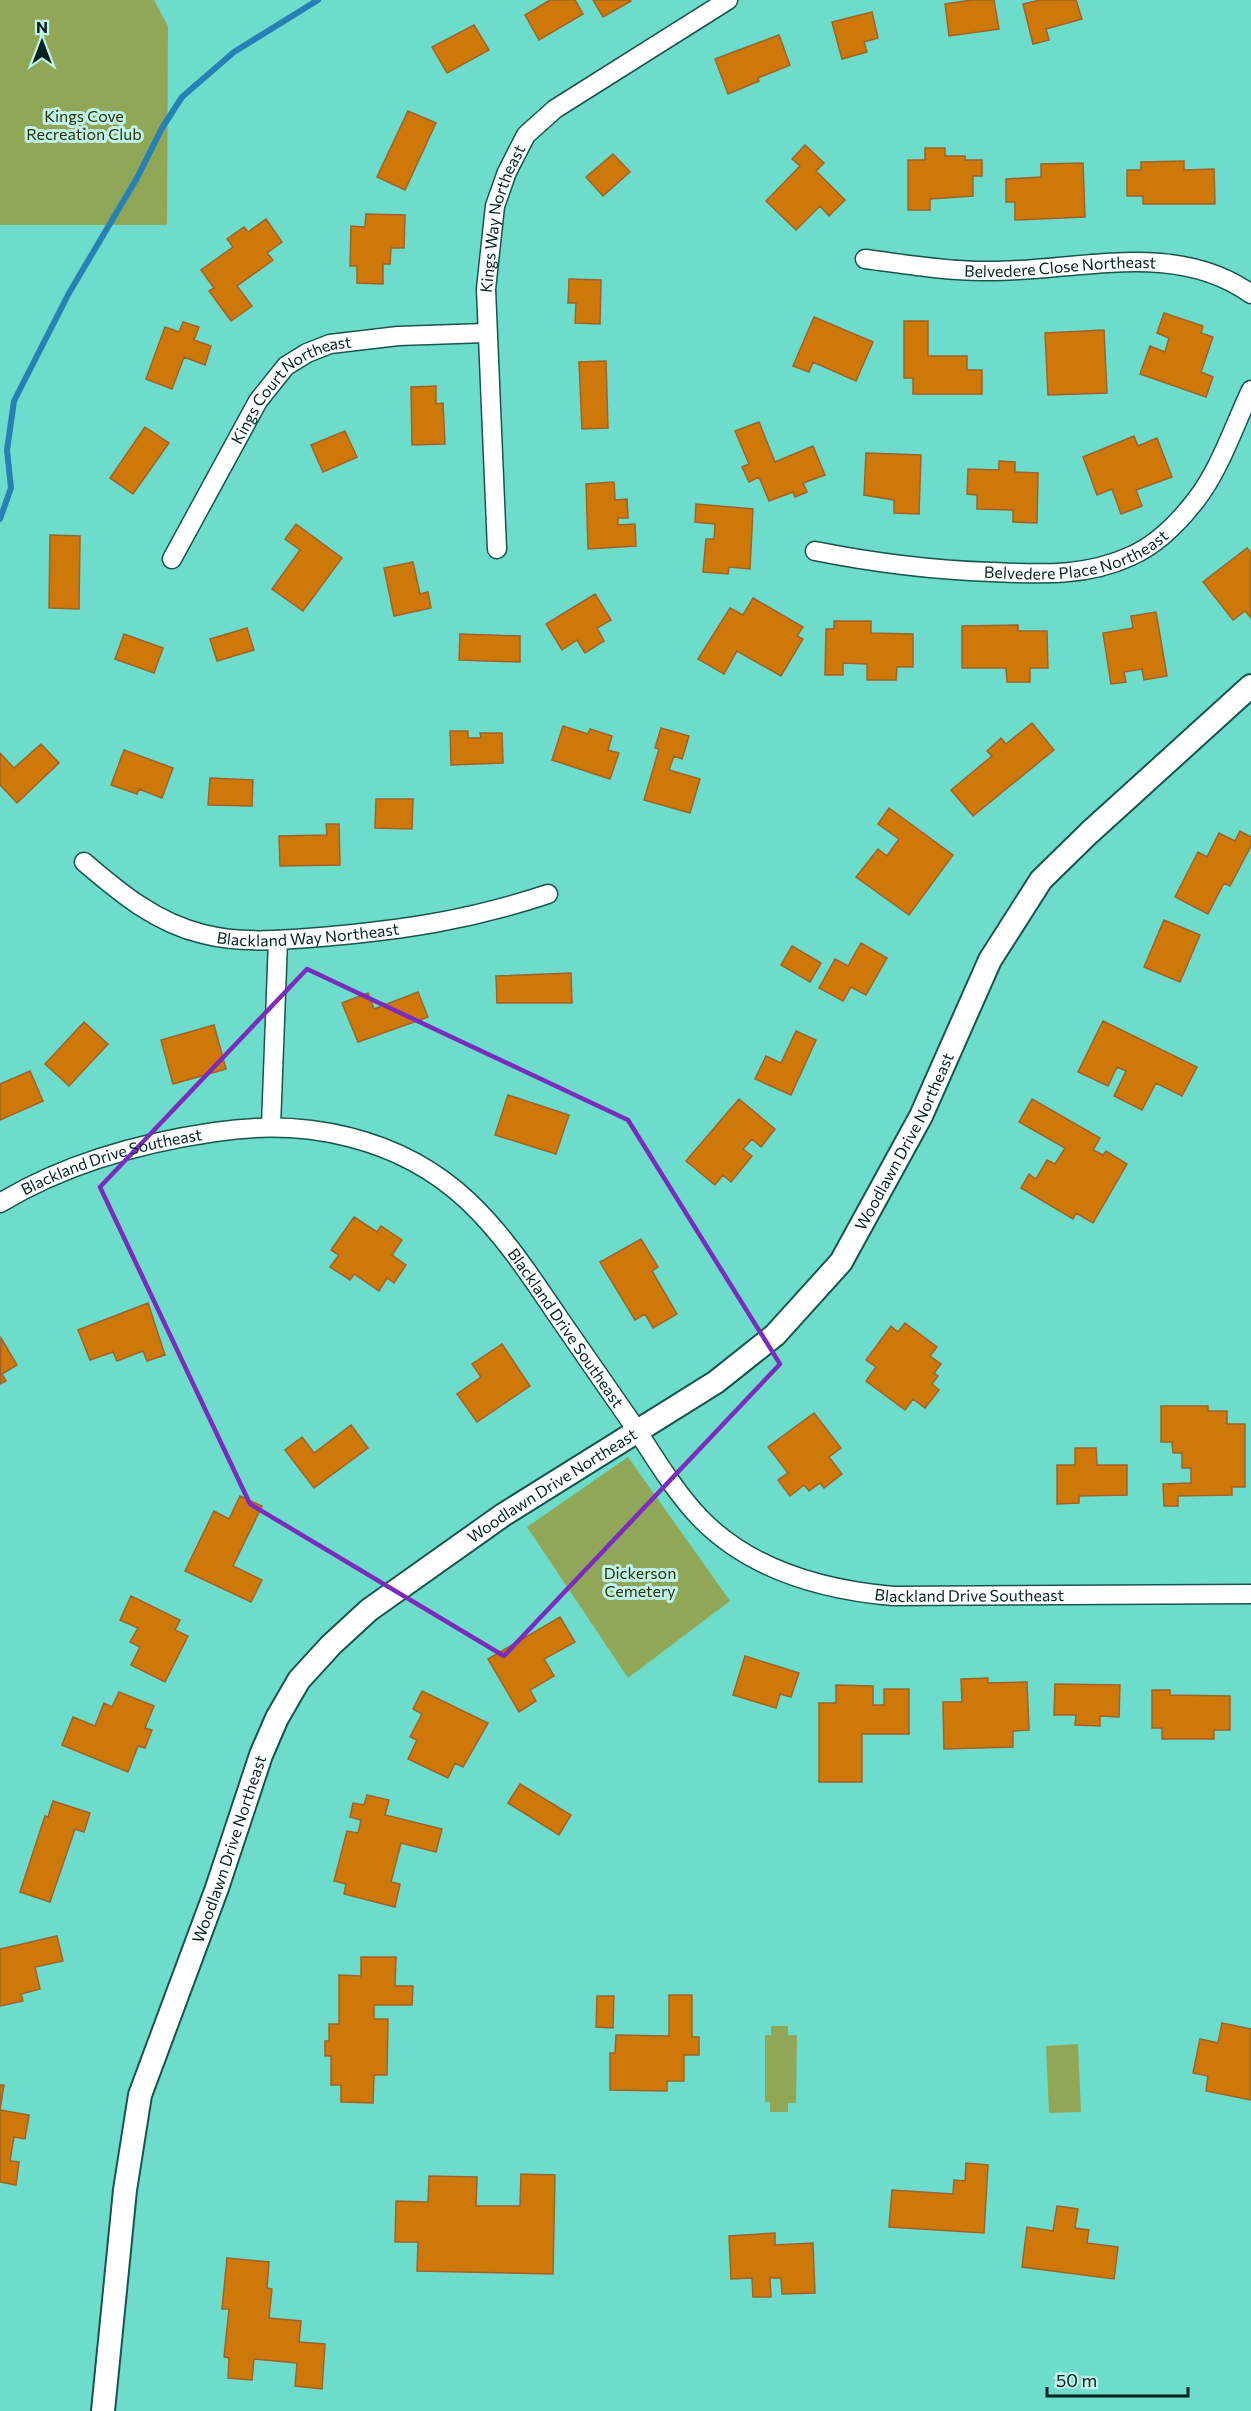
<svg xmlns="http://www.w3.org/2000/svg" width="1251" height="2411" font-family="Commissioner,sans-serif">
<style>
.green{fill:#91a758}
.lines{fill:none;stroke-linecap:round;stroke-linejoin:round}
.stream{stroke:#2682b4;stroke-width:6}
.building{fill:#cf780a;stroke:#9e6329;stroke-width:1.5}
.minor-casing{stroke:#18554d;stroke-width:21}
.tertiary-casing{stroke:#18554d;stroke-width:26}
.minor{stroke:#fff;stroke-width:18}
.tertiary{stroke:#fff;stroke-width:22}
.marked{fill:none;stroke:#7b2cbf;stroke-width:4.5;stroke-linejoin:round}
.labels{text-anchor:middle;stroke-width:6;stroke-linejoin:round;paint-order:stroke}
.park-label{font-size:16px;fill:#293403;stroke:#c0f3e9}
.street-label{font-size:16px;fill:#00231f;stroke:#c0f3e9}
</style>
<rect width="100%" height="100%" fill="#6edccb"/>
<path class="green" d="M 0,0 L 154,0 L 168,26 L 167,225 L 0,225 Z
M 628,1457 L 730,1601 L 628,1678 L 527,1527 Z
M 771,2026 L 788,2026 L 788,2035 L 797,2035 L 796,2103 L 788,2103 L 788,2112 L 770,2112 L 770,2102 L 765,2102 L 765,2035 L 771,2035 Z
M 1078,2044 L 1081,2112 L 1049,2113 L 1046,2046 Z"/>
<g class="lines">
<path class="stream" d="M 0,519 L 11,488 L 7,450 L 14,401 L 69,293 L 137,178 L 162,128 L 182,97 L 234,52 L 318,0"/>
</g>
<path class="building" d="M 550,0 L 575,0 L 583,14 L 539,40 L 525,15 Z
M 593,0 L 630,0 L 631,1 L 603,17 Z
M 972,0 L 994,0 L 999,29 L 949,36 L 945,4 Z
M 1040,0 L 1076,0 L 1082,19 L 1046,29 L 1049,40 L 1033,44 L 1023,4 Z
M 872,12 L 878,38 L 864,42 L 867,52 L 842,59 L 832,22 Z
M 474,25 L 489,50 L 447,73 L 432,47 Z
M 779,35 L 790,65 L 758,78 L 759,81 L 728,94 L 715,59 Z
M 408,111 L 436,123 L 405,190 L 377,177 Z
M 805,145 L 824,163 L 816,171 L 845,200 L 829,216 L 820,206 L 796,230 L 766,201 L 800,166 L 792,159 Z
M 925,148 L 945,148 L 945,156 L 965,156 L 965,160 L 982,160 L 982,176 L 973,176 L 973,196 L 930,199 L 930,210 L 908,210 L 908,160 L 925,160 Z
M 613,154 L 630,172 L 603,196 L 586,177 Z
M 1184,161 L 1184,170 L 1214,169 L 1215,204 L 1143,204 L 1143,196 L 1127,196 L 1127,170 L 1141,170 L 1141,162 Z
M 1083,163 L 1085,217 L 1015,220 L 1015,202 L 1006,202 L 1006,179 L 1041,177 L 1041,164 Z
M 366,214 L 405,215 L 404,248 L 391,248 L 390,264 L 383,264 L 383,284 L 357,283 L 357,266 L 350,266 L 351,226 L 365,227 Z
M 266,219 L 282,242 L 267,253 L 273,260 L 237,286 L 252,306 L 231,321 L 209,291 L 214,288 L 201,270 L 233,247 L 227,239 L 244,227 L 248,232 Z
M 569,279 L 601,280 L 600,324 L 575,323 L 576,303 L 568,303 Z
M 1164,313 L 1203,326 L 1201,333 L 1213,337 L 1201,372 L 1213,377 L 1206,397 L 1140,374 L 1150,346 L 1165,352 L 1169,338 L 1157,333 Z
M 814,317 L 873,342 L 856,381 L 813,362 L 809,372 L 793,366 Z
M 904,321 L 928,321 L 928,356 L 967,356 L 967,370 L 982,370 L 982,394 L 913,394 L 913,378 L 904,378 Z
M 183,322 L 199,327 L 194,340 L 211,346 L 205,365 L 184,357 L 172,389 L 146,379 L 165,327 L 179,332 Z
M 1104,330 L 1107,393 L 1048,395 L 1045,333 Z
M 606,361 L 608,428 L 582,429 L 579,362 Z
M 436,386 L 436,404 L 443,403 L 445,444 L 412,445 L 411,387 Z
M 759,422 L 775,462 L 813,446 L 825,475 L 803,483 L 807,492 L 795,497 L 793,492 L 769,501 L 759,477 L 749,482 L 742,467 L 749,464 L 735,431 Z
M 145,427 L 169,443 L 133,494 L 110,478 Z
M 345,431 L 357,457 L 323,472 L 311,445 Z
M 1134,436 L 1138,446 L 1157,438 L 1172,477 L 1136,490 L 1142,506 L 1121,514 L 1112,489 L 1097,495 L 1083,457 Z
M 866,453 L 921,455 L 919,514 L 894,513 L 894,500 L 864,495 Z
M 999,461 L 1015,462 L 1015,472 L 1038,473 L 1037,523 L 1013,522 L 1013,510 L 977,509 L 977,495 L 967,494 L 968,469 L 999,470 Z
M 614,482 L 615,500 L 627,499 L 628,518 L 618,518 L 618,525 L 635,524 L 636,546 L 588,549 L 586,484 Z
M 696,504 L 753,509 L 750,569 L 729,567 L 728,574 L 703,572 L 706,539 L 714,539 L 715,524 L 695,522 Z
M 296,524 L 342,558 L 303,611 L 272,589 L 300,550 L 285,539 Z
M 50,535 L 80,536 L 79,609 L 49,608 Z
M 1247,548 L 1251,553 L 1251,618 L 1245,611 L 1233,620 L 1203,582 Z
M 413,562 L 420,594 L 428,592 L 431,608 L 394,616 L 384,568 Z
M 595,594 L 611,620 L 597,628 L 604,641 L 585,653 L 577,640 L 562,650 L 546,624 Z
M 753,598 L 803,627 L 797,636 L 803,639 L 781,676 L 737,651 L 724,674 L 698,659 L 730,608 L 743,615 Z
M 1156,612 L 1167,676 L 1144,680 L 1142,669 L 1124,672 L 1126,682 L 1111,684 L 1103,633 L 1133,628 L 1131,616 Z
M 834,621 L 871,621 L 871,633 L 913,634 L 913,667 L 897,667 L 896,680 L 867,680 L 867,664 L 843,663 L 843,675 L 825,675 L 826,629 L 834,629 Z
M 1018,625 L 1018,631 L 1047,631 L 1048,668 L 1030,668 L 1030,682 L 1007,682 L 1006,668 L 962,668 L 962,626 Z
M 247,628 L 254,650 L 217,661 L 210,639 Z
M 124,634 L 163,648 L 154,673 L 115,659 Z
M 460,634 L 520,636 L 520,662 L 459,660 Z
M 1032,723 L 1054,750 L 973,816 L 951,790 L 992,756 L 987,751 L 1001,738 L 1006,744 Z
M 563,726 L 588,734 L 590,729 L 612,736 L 608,750 L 619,753 L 610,779 L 552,760 Z
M 661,728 L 689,736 L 682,759 L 674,756 L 669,770 L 700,779 L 690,813 L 644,800 L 659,749 L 655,748 Z
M 450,731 L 468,731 L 468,738 L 481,738 L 480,733 L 502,733 L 503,763 L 451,765 Z
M 41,744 L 59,763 L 17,803 L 0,785 L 0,753 L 14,768 Z
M 124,750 L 173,768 L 162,798 L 139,789 L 137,794 L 111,785 Z
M 210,778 L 253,780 L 252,806 L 208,805 Z
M 376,799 L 413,799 L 412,829 L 375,828 Z
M 889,808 L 953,855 L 909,915 L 856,877 L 878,849 L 887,856 L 899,839 L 878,824 Z
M 326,824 L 339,824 L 340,865 L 280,866 L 279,836 L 327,835 Z
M 1240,831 L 1251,837 L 1251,846 L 1230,886 L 1224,883 L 1208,914 L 1175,897 L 1198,852 L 1207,857 L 1219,833 L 1235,841 Z
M 1164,920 L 1200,935 L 1180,982 L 1144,967 Z
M 861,943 L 887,958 L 866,995 L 851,987 L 843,1001 L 819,988 L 835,959 L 848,966 Z
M 792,946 L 821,963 L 810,982 L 781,965 Z
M 571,973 L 572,1003 L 497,1003 L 496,976 Z
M 418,992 L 428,1017 L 358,1042 L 342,1003 L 368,993 L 374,1009 Z
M 1103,1021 L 1197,1067 L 1182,1096 L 1156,1083 L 1142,1110 L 1114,1096 L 1126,1071 L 1117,1067 L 1108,1086 L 1078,1072 Z
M 84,1022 L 108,1044 L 69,1086 L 45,1064 Z
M 214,1025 L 226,1069 L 173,1084 L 161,1040 Z
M 796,1031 L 816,1040 L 791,1095 L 755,1079 L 766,1056 L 781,1063 Z
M 30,1071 L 43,1101 L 0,1120 L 0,1084 Z
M 508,1095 L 569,1115 L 556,1154 L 495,1135 Z
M 739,1099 L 775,1129 L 761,1147 L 752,1139 L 743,1149 L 752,1156 L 731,1182 L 723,1175 L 715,1185 L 686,1161 Z
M 1032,1099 L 1100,1138 L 1093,1150 L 1103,1155 L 1106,1151 L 1127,1164 L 1093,1223 L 1076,1213 L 1073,1219 L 1021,1188 L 1029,1174 L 1036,1179 L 1047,1160 L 1055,1164 L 1065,1148 L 1019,1122 Z
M 354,1217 L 377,1232 L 381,1226 L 402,1240 L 392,1255 L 406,1265 L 394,1283 L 387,1278 L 379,1291 L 354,1274 L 350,1280 L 330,1267 L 339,1255 L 331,1250 Z
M 641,1239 L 658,1267 L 652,1271 L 677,1314 L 653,1328 L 645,1314 L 635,1320 L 600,1262 Z
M 148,1303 L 165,1355 L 147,1361 L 143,1351 L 117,1361 L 113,1352 L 90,1360 L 78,1330 Z
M 905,1323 L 937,1347 L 930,1356 L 941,1364 L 934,1373 L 938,1376 L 932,1384 L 939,1390 L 925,1408 L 913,1399 L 905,1410 L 866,1381 L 876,1367 L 866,1360 L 891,1326 L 898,1332 Z
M 1,1338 L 17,1365 L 2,1374 L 6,1381 L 0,1384 Z
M 502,1344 L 530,1386 L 477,1422 L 457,1394 L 481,1377 L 472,1364 Z
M 1161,1406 L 1208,1406 L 1208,1411 L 1227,1411 L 1227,1424 L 1245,1424 L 1245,1487 L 1232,1487 L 1232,1495 L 1178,1496 L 1178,1506 L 1164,1506 L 1163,1484 L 1191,1483 L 1191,1468 L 1182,1468 L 1182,1453 L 1173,1453 L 1172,1442 L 1161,1442 Z
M 814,1413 L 841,1448 L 829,1457 L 842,1474 L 824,1488 L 820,1483 L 809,1491 L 804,1485 L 790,1496 L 778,1480 L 788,1473 L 768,1447 Z
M 351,1425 L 368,1448 L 314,1488 L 285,1450 L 302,1437 L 314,1453 Z
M 1075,1448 L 1096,1448 L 1097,1465 L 1127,1465 L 1127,1495 L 1079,1496 L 1079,1503 L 1057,1504 L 1057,1465 L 1075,1465 Z
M 240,1496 L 262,1506 L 233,1566 L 262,1580 L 251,1602 L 185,1571 L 214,1511 L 229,1519 Z
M 131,1596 L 180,1620 L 175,1630 L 188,1636 L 165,1682 L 131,1665 L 140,1647 L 130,1642 L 138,1628 L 120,1620 Z
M 560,1617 L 575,1642 L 544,1659 L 554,1676 L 530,1690 L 536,1701 L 519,1712 L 488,1659 Z
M 745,1656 L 799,1673 L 791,1697 L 780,1694 L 776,1708 L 733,1695 Z
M 988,1678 L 988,1683 L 1027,1682 L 1029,1730 L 1013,1731 L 1013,1747 L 944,1749 L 943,1702 L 962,1702 L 961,1679 Z
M 1055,1684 L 1120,1685 L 1119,1717 L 1100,1716 L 1100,1726 L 1075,1725 L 1076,1715 L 1054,1715 Z
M 836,1685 L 873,1686 L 873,1705 L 884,1705 L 884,1689 L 909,1689 L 909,1734 L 862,1734 L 862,1782 L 819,1782 L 819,1703 L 836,1703 Z
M 1152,1690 L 1170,1690 L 1170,1695 L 1230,1696 L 1230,1730 L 1214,1730 L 1214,1739 L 1162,1739 L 1162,1728 L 1152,1728 Z
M 422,1691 L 488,1723 L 463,1767 L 455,1763 L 448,1778 L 408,1759 L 417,1740 L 410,1737 L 422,1714 L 413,1709 Z
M 119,1692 L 154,1706 L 145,1728 L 152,1730 L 145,1748 L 138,1746 L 128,1772 L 62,1745 L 73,1717 L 95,1726 L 104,1703 L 112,1707 Z
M 520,1784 L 571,1815 L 559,1835 L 508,1803 Z
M 367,1795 L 389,1800 L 385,1815 L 442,1829 L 436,1852 L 401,1843 L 391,1882 L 400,1884 L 395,1907 L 344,1894 L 346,1884 L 334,1881 L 347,1831 L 358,1833 L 361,1820 L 350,1817 L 353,1803 L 364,1805 Z
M 53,1801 L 90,1813 L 84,1832 L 75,1829 L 50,1902 L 20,1892 L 45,1816 L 48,1817 Z
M 57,1936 L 63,1961 L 35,1967 L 40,1989 L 21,1994 L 23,2001 L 0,2006 L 0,1949 Z
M 361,1957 L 396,1957 L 395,1986 L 413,1986 L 412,2005 L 374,2005 L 374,2019 L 388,2019 L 387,2075 L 374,2075 L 373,2103 L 341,2102 L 341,2085 L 331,2085 L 331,2056 L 325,2056 L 325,2041 L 329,2041 L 329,2024 L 339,2024 L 339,1975 L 361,1976 Z
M 669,1995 L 692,1995 L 692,2037 L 699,2037 L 699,2055 L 684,2055 L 684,2081 L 667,2081 L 667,2091 L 610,2090 L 610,2053 L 615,2053 L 616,2035 L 669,2036 Z
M 597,1996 L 614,1996 L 613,2028 L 596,2027 Z
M 1222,2023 L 1251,2029 L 1251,2100 L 1206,2091 L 1208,2076 L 1193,2073 L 1200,2039 L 1218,2043 Z
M 0,2085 L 4,2085 L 0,2110 L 29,2115 L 25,2139 L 14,2137 L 10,2161 L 19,2162 L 16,2185 L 0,2182 Z
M 966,2163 L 988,2165 L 984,2233 L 889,2227 L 892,2190 L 953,2194 L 954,2180 L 965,2181 Z
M 521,2174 L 555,2175 L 553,2274 L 417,2271 L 418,2242 L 395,2242 L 396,2201 L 428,2202 L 429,2176 L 477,2177 L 476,2206 L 520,2206 Z
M 1057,2206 L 1078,2209 L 1075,2228 L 1089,2230 L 1087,2243 L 1118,2247 L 1114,2279 L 1022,2267 L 1027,2227 L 1053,2231 Z
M 775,2233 L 775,2245 L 813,2243 L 815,2293 L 782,2294 L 781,2278 L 770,2278 L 771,2297 L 753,2297 L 752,2278 L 731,2279 L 729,2236 Z
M 227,2258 L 269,2262 L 267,2288 L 272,2289 L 269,2318 L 301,2321 L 299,2342 L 325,2344 L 322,2389 L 295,2386 L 297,2363 L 254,2359 L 252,2380 L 228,2378 L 229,2358 L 224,2357 L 229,2309 L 222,2309 Z"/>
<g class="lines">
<g class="minor-casing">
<g id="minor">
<path id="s1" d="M 865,259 C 904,264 944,271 983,271 C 1072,273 1173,238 1251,294"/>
<path id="s2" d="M 497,549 L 486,289 L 495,206 L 507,172 L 526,135 L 555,109 L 728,0"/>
<path id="s3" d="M 815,551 C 875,563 931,570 992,572 C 1040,574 1086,577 1131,556 C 1156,545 1179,522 1196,500 C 1220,469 1234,426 1251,390"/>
<path id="s4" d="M 172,559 L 258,401 L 286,366 L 307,353 L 330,344 L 398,336 L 486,333"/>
<path id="s5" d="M 84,862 C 119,892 156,923 203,934 C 242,944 282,940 321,937 C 403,930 470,920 548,894"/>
<path d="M 271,1126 L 278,940"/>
<path id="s6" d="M 0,1203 C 66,1163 139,1143 215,1132 C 305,1118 400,1137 468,1201 C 503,1234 530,1275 557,1315 C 583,1353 610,1391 636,1429 C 656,1460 676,1493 701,1519 C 752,1571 823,1590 893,1596 L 1251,1594"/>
</g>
</g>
<g class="tertiary-casing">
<g id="tertiary">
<path id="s7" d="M 103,2411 L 125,2190 L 140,2095 L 217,1888 L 261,1755 L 277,1718 L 299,1680 L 331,1645 L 369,1610 L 503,1515 L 716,1382 L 775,1335 L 841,1262 L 921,1116 L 990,960 L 1041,880 L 1089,833 L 1251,686"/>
</g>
</g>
<use href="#minor" class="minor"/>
<use href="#tertiary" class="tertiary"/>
</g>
<path class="marked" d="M 307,969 L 628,1120 L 780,1364 L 504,1656 L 250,1504 L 100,1187 Z"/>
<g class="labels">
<g class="park-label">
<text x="84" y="122">Kings Cove<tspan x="84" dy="18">Recreation Club</tspan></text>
<text x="640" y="1579">Dickerson<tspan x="640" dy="18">Cemetery</tspan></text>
</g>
<g class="street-label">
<text dy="6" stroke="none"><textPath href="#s2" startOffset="333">Kings Way Northeast</textPath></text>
<text dy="6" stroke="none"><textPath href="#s1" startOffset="196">Belvedere Close Northeast</textPath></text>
<text dy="6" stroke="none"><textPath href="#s4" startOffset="214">Kings Court Northeast</textPath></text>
<text dy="6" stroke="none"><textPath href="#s3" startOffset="266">Belvedere Place Northeast</textPath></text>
<text dy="6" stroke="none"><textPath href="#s5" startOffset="246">Blackland Way Northeast</textPath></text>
<text dy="6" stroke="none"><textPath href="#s7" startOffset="1588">Woodlawn Drive Northeast</textPath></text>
<text dy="6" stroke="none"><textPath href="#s6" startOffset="120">Blackland Drive Southeast</textPath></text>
<text dy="6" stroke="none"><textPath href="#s6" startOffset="660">Blackland Drive Southeast</textPath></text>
<text dy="6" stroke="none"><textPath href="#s7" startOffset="1084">Woodlawn Drive Northeast</textPath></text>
<text dy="6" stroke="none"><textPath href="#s6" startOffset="1182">Blackland Drive Southeast</textPath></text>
<text dy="6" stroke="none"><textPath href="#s7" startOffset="580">Woodlawn Drive Northeast</textPath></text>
</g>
</g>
<g transform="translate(42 42)" stroke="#c0f3e9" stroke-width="4.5" paint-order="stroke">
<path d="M0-4.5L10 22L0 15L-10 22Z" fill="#00231f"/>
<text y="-9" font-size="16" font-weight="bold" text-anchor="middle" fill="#00231f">N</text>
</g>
<path d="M1047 2387v9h141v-9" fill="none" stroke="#00231f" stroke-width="3"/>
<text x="1056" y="2387" font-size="18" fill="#00231f" stroke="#c0f3e9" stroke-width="4.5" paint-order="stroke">50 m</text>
</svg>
